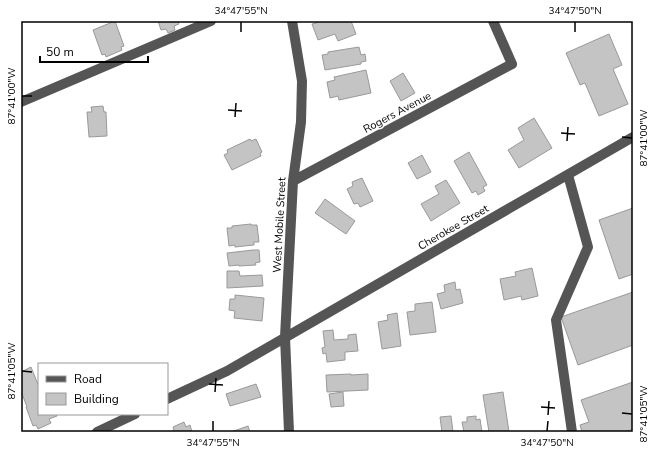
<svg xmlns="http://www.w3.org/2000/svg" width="654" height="453" font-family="'Nunito Sans',sans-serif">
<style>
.building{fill:#c4c4c4;stroke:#999}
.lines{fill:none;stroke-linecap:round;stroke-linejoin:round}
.minor{stroke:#555;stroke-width:10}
.ticks{fill:none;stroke:#000;stroke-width:1.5}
.labels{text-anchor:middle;stroke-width:3;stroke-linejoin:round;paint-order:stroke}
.street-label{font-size:11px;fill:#000;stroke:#fff}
.neatline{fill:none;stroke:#000;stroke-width:1.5}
.ticks-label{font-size:10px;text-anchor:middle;fill:#000}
</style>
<rect width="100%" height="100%" fill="#fff"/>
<path class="building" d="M 115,21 L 124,46 L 121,47 L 122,50 L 106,57 L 105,54 L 102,55 L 93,30 Z
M 158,21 L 178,21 L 179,24 L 174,26 L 175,30 L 168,33 L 166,29 L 161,30 Z
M 316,21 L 351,21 L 356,34 L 338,41 L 335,34 L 318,40 L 312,24 L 317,23 Z
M 609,34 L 622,65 L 613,69 L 628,104 L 599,116 L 585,83 L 580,85 L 566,53 Z
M 359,47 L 361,55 L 365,54 L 366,61 L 361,62 L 361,64 L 325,70 L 322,55 L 328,54 L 328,52 Z
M 366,70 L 371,93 L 339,100 L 338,96 L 330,98 L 327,82 L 335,80 L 334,77 Z
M 403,73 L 415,93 L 401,101 L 390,81 Z
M 103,106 L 104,112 L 106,112 L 107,136 L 89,137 L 87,112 L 92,112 L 91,107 Z
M 534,118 L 552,148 L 519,168 L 508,150 L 524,140 L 518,128 Z
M 250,139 L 251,141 L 256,139 L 262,152 L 260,153 L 261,156 L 232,170 L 224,155 L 228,153 L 227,150 Z
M 469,152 L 487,185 L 483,187 L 485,191 L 478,195 L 476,191 L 472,193 L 454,161 Z
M 422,155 L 431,172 L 417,179 L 408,163 Z
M 362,178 L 373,201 L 360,207 L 358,203 L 354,204 L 347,189 L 353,186 L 352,182 Z
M 446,180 L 460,203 L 431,221 L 421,204 L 439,194 L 435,186 Z
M 325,199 L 355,221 L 346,234 L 315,213 Z
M 633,208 L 633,274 L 619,279 L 599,220 Z
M 251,224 L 251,225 L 257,225 L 259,242 L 254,242 L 254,245 L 235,247 L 235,245 L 229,246 L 227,228 L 232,228 L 232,226 Z
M 253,250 L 259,250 L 260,262 L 255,263 L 256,265 L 239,266 L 239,265 L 229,266 L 227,253 Z
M 532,268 L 538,296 L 522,300 L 521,296 L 504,300 L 500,279 L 516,276 L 515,272 Z
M 227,271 L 239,271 L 240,276 L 262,275 L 263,286 L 227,288 Z
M 455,282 L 456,290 L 460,289 L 463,303 L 441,309 L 437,294 L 445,292 L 444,285 Z
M 633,292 L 633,345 L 578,365 L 561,317 Z
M 235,295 L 264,298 L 262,321 L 234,318 L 235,311 L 229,310 L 230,299 L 235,299 Z
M 432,302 L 436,332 L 410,335 L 407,312 L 415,311 L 415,304 Z
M 397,313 L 401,346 L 382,349 L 378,322 L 388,320 L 387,315 Z
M 333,330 L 334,340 L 348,339 L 348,335 L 356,334 L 358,351 L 345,352 L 345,360 L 327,362 L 326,353 L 323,354 L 322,348 L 325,347 L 323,331 Z
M 31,367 L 39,387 L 39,414 L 56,414 L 57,416 L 49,419 L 51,423 L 38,429 L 36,425 L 33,426 L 26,407 L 27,407 L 21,391 L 21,372 Z
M 351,374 L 351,375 L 368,374 L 368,390 L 327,392 L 326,375 Z
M 633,382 L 633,429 L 624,432 L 582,432 L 580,425 L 589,422 L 581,400 Z
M 256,384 L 261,397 L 230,406 L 226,394 Z
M 343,392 L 344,406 L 331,407 L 329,394 Z
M 503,392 L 509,432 L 489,432 L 483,395 Z
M 451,416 L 453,432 L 442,432 L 440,417 Z
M 476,416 L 476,420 L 480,419 L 482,432 L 464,432 L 462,422 L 467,422 L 467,417 Z
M 184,422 L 186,427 L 190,425 L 192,432 L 171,432 L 174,431 L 173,427 Z
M 248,426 L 250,432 L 231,432 Z"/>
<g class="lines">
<path class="minor" d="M 21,102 L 211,21
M 568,175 L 588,247 L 556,320 L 572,432
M 293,181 L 512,64 L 493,21
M 167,399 L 227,371 L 633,137
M 97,432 L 135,414
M 289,432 L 285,337 L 293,181 L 301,122 L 302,81 L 292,21"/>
</g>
<path class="ticks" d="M 241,32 L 241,22M 575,32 L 575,22M 22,96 L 32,96M 228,110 L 242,111M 235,117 L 236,103M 561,133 L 575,134M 622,137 L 632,138M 567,141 L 568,127M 22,371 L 32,372M 209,384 L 223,385M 215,392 L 216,378M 541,407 L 555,408M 622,413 L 632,414M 548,415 L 549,401M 213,431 L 213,421M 547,431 L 548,421"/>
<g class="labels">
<g class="street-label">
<text transform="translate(397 112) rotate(-28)" y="4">Rogers Avenue</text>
<text transform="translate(279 225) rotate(-87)" y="4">West Mobile Street</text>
<text transform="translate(453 227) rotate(-30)" y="4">Cherokee Street</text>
</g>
</g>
<rect width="654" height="453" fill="none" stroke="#ffffff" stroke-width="44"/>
<rect x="38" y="363" width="130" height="52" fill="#ffffff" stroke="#999999"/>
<rect x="46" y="376" width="20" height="6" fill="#555555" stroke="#999999"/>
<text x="74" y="383" font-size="12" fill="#000000">Road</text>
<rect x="46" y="393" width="20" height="12" fill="#c4c4c4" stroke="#999999"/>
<text x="74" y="403" font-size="12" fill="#000000">Building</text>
<path d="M40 56v6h108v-6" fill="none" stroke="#000000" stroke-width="2"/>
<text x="46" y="56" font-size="12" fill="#000000" stroke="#ffffff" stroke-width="3" paint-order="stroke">50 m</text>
<rect x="22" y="22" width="610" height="409" class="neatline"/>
<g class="ticks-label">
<text x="241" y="14">34°47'55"N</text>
<text x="575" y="14">34°47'50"N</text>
<text transform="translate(11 96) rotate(-90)" y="4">87°41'00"W</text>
<text transform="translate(643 138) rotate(-90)" y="4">87°41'00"W</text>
<text transform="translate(11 371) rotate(-90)" y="4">87°41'05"W</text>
<text transform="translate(643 414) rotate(-90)" y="4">87°41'05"W</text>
<text x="213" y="446">34°47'55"N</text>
<text x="547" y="446">34°47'50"N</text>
</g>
</svg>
